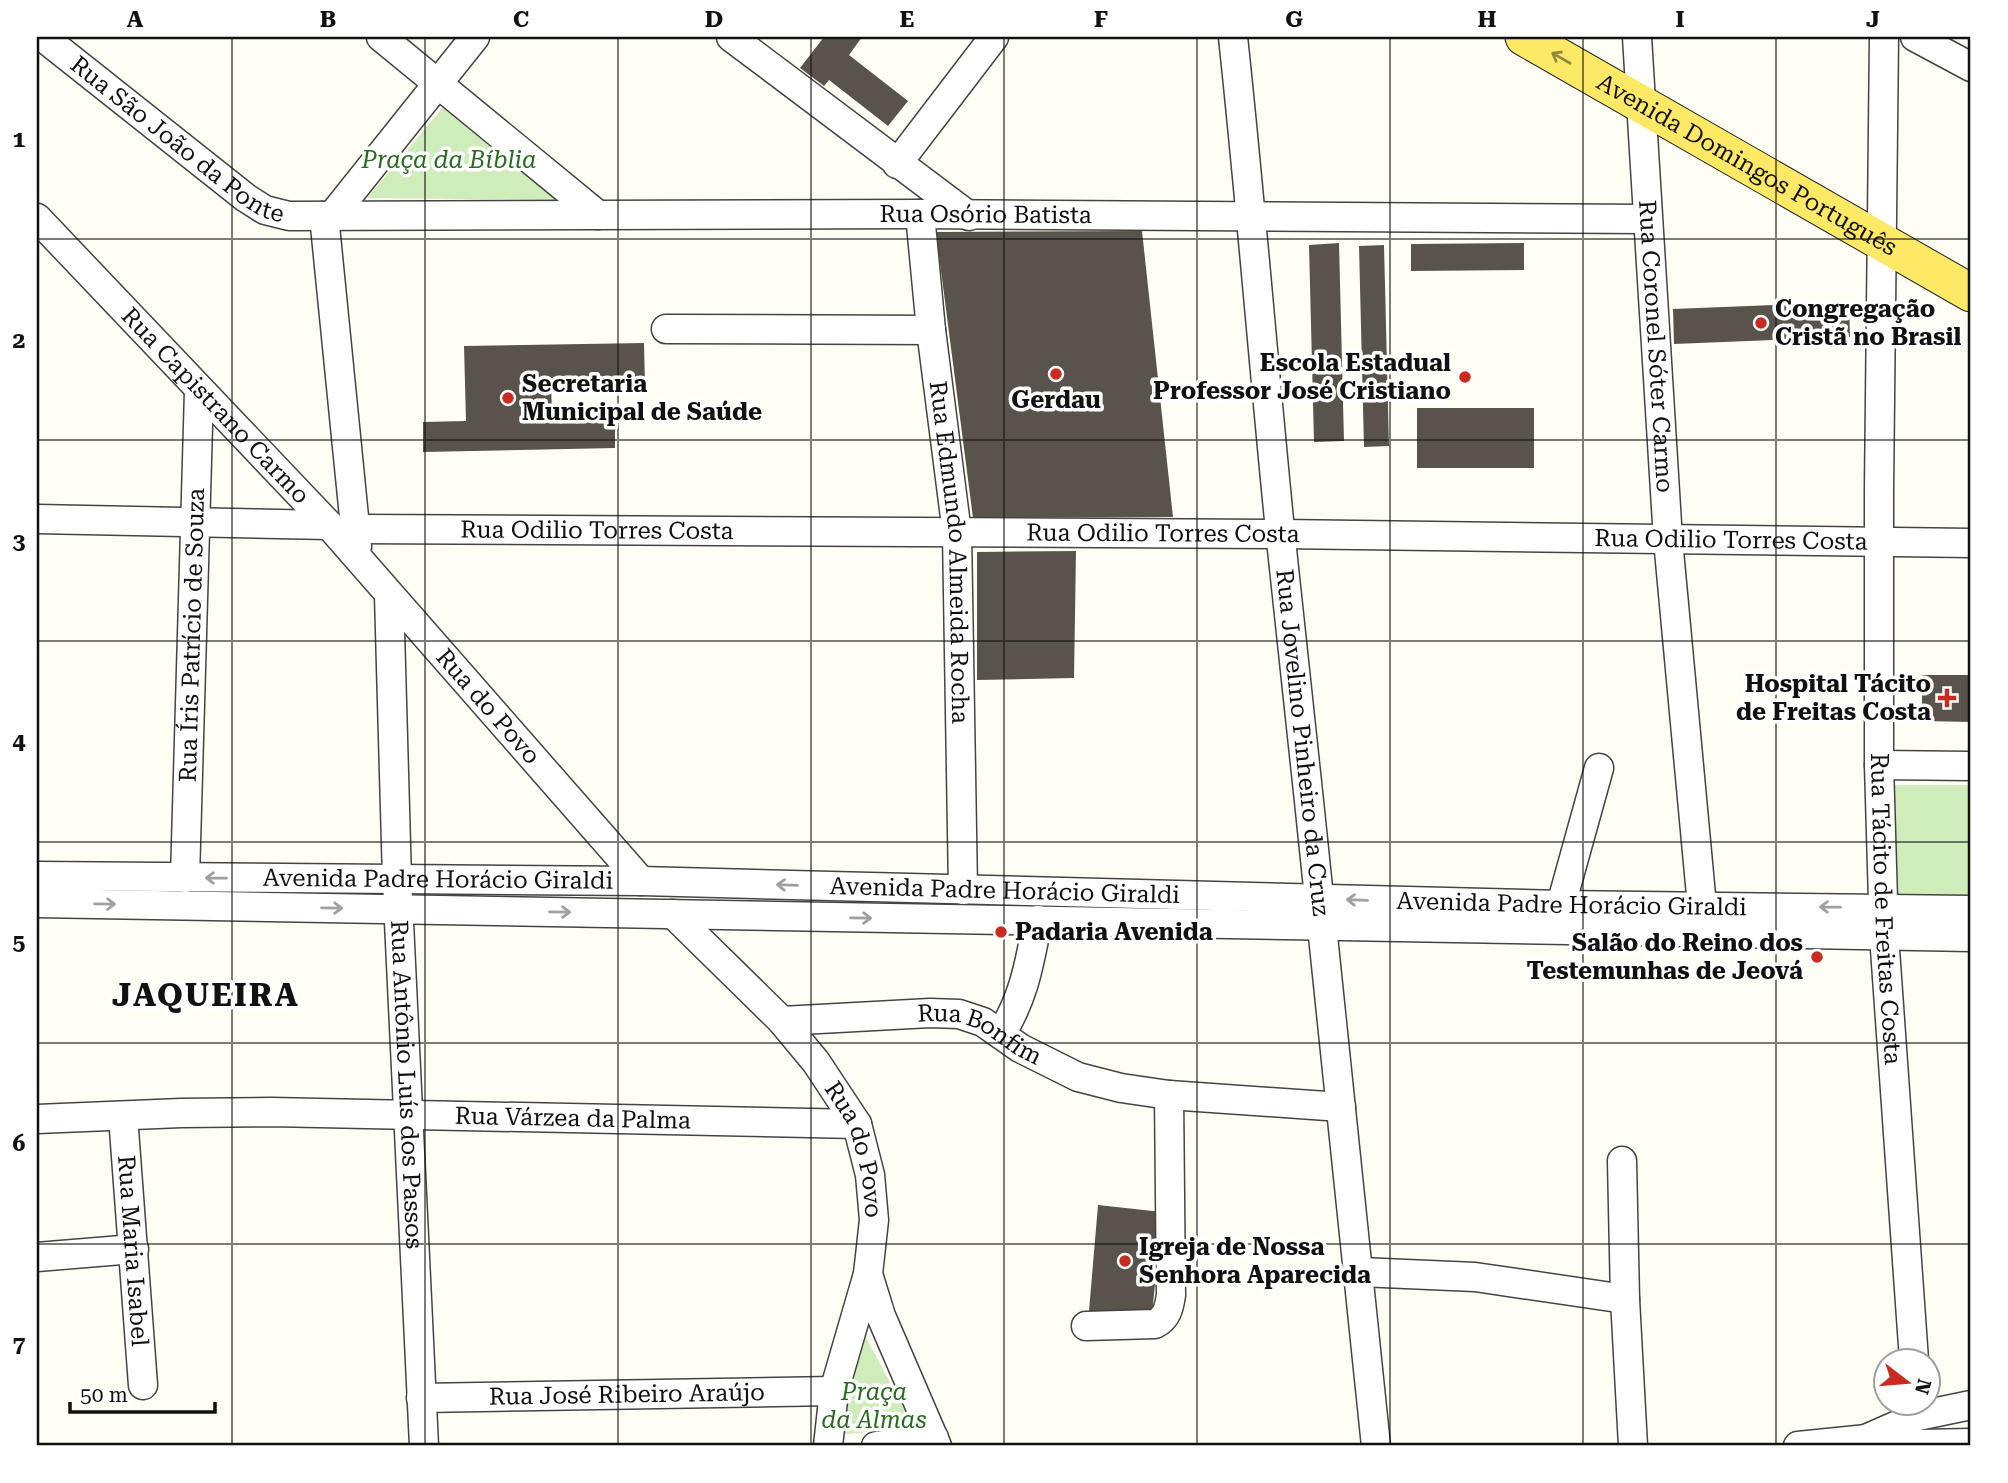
<svg xmlns="http://www.w3.org/2000/svg" width="2008" height="1483" font-family="'Roboto Serif',serif">
<style>
.green{fill:#cfecbb}
.building{fill:#5a534c}
.lines{fill:none;stroke-linecap:round;stroke-linejoin:round}
.minor-casing{stroke:#444;stroke-width:31}
.major-casing{stroke:#222;stroke-width:39}
.minor{stroke:#fff;stroke-width:28}
.major{stroke:#fee966;stroke-width:37}
.oneway{stroke:#938840}
.oneway2{stroke:#a0a0a0}
.grid{fill:none;stroke:#111;stroke-width:2;stroke-opacity:0.55}
.poi-dot{fill:#c92b21;stroke:#fff;stroke-width:2.5}
.labels{text-anchor:middle;stroke-width:7;stroke-linejoin:round;paint-order:stroke}
.street-label{font-size:24px;fill:#111;stroke:#fff}
.park-label{font-size:24px;font-style:italic;fill:#256d1c;stroke:#fff}
.poi-label{font-size:24px;font-weight:bold;fill:#111;stroke:#fff;text-anchor:start}
.district-label{font-size:32px;font-weight:bold;letter-spacing:2px;fill:#111;stroke:#fff}
.neatline{fill:none;stroke:#111;stroke-width:2.5}
.grid-label{font-size:23px;text-anchor:middle;font-weight:bold;fill:#111}
</style>
<rect width="100%" height="100%" fill="#fffef5"/>
<path class="green" d="M 445,105 L 558,200 L 367,198 Z
M 1894,785 L 1971,785 L 1971,897 L 1896,895 Z
M 863,1332 L 914,1427 L 840,1435 Z"/>
<path class="building" d="M 824,37 L 862,37 L 849,55 L 908,101 L 888,126 L 829,80 L 824,86 L 800,68 Z
M 1142,231 L 1173,517 L 973,518 L 936,232 Z
M 1339,243 L 1344,441 L 1314,442 L 1309,245 Z
M 1524,243 L 1524,270 L 1411,271 L 1411,244 Z
M 1384,245 L 1389,446 L 1364,447 L 1359,246 Z
M 1849,302 L 1850,337 L 1674,344 L 1673,309 Z
M 644,343 L 645,385 L 551,387 L 552,411 L 615,410 L 615,448 L 423,452 L 423,422 L 466,421 L 464,346 Z
M 1417,408 L 1534,408 L 1534,468 L 1417,468 Z
M 1076,551 L 1074,678 L 977,680 L 977,552 Z
M 1922,675 L 1971,675 L 1971,722 L 1922,721 Z
M 1098,1205 L 1162,1212 L 1152,1315 L 1089,1311 Z"/>
<g class="lines">
<g class="minor-casing">
<g id="minor">
<path id="s1" d="M 43,37 L 246,198 L 265,210 L 289,216 L 920,214 L 1647,219"/>
<path d="M 381,37 L 598,215"/>
<path d="M 731,37 L 969,216"/>
<path id="s2" d="M 1233,37 C 1251,204 1264,372 1281,540 C 1313,842 1347,1144 1376,1446"/>
<path id="s3" d="M 1637,37 L 1668,540 L 1702,906"/>
<path id="s4" d="M 1884,37 L 1879,490 L 1879,765 L 1884,935 L 1914,1360"/>
<path d="M 1915,37 L 1971,67"/>
<path d="M 897,164 L 994,37"/>
<path id="s5" d="M 920,214 L 931,330 L 957,533 L 963,890"/>
<path d="M 324,216 L 357,547"/>
<path d="M 332,216 L 475,37"/>
<path id="s6" d="M 37,218 L 329,525 L 641,881"/>
<path d="M 666,329 L 931,330"/>
<path d="M 37,519 L 329,525"/>
<path id="s7" d="M 355,529 L 1281,534 L 1971,543"/>
<path id="s8" d="M 389,595 L 397,880 L 424,1446"/>
<path d="M 1879,765 L 1971,766"/>
<path id="s9" d="M 37,876 L 641,881 L 1561,905 L 1971,910"/>
<path id="s10" d="M 185,878 L 199,391"/>
<path d="M 37,903 L 1971,937"/>
<path d="M 1561,905 L 1599,768"/>
<path id="s11" d="M 673,914 L 782,1021 L 816,1062 L 857,1124 L 870,1175 L 874,1220 L 868,1274 L 881,1316 L 937,1446"/>
<path id="s12" d="M 782,1021 L 930,1013 L 959,1014 L 983,1022 L 1020,1048 L 1078,1077 L 1121,1088 L 1169,1095 L 1341,1107"/>
<path d="M 1001,1034 C 1025,995 1029,964 1038,920"/>
<path id="s13" d="M 123,1116 L 143,1385"/>
<path id="s14" d="M 37,1119 L 181,1113 L 271,1112 L 857,1124"/>
<path d="M 1622,1161 L 1625,1299 L 1633,1446"/>
<path d="M 37,1257 L 134,1249"/>
<path d="M 1360,1272 L 1475,1277 L 1625,1299"/>
<path d="M 1086,1326 L 1155,1324 C 1167,1318 1169,1308 1171,1295 L 1169,1095"/>
<path id="s15" d="M 421,1398 L 834,1391"/>
<path d="M 1868,1438 L 1918,1416 L 1971,1405"/>
<path d="M 828,1446 L 834,1391 L 868,1274"/>
<path d="M 876,1446 L 934,1438"/>
<path d="M 1798,1446 L 1867,1439 L 1920,1444 L 1971,1443"/>
</g>
</g>
<g class="major-casing">
<g id="major">
<path id="s16" d="M 1524,37 L 1971,293"/>
</g>
</g>
<use href="#minor" class="minor"/>
<use href="#major" class="major"/>
</g>
<defs><path id="oneway-shaft" d="M-6 0H5M1.5-3L5.5 0L1.5 3" fill="none" stroke-width="1.6" stroke-linecap="round" stroke-linejoin="round" transform="scale(1.75)"/></defs>
<use class="oneway" href="#oneway-shaft" transform="translate(1561 58) rotate(-150)"/>
<g class="oneway2">
<use href="#oneway-shaft" transform="translate(216 878) rotate(-179)"/>
<use href="#oneway-shaft" transform="translate(787 885) rotate(-178)"/>
<use href="#oneway-shaft" transform="translate(1357 900) rotate(-178)"/>
<use href="#oneway-shaft" transform="translate(105 904) rotate(1)"/>
<use href="#oneway-shaft" transform="translate(1830 907) rotate(-179)"/>
<use href="#oneway-shaft" transform="translate(332 908) rotate(1)"/>
<use href="#oneway-shaft" transform="translate(560 912) rotate(1)"/>
<use href="#oneway-shaft" transform="translate(861 918) rotate(1)"/>
</g>
<path class="grid" d="M 232,37 L 232,1446M 425,37 L 425,1446M 618,37 L 618,1446M 811,37 L 811,1446M 1004,37 L 1004,1446M 1197,37 L 1197,1446M 1390,37 L 1390,1446M 1583,37 L 1583,1446M 1776,37 L 1776,1446M 37,239 L 1971,239M 37,440 L 1971,440M 37,641 L 1971,641M 37,842 L 1971,842M 37,1043 L 1971,1043M 37,1244 L 1971,1244"/>
<g class="poi-dot">
<circle cx="1761" cy="323" r="7"/>
<circle cx="1056" cy="374" r="7"/>
<circle cx="1465" cy="377" r="7"/>
<circle cx="508" cy="398" r="7"/>
<path d="M1943.5 687.5h7v7h7v7h-7v7h-7v-7h-7v-7h7z"/>
<circle cx="1001" cy="932" r="7"/>
<circle cx="1817" cy="957" r="7"/>
<circle cx="1125" cy="1261" r="7"/>
</g>
<g class="labels">
<g class="street-label">
<text dy="8" stroke="none"><textPath href="#s1" startOffset="170">Rua São João da Ponte</textPath></text>
<text dy="8" stroke="none"><textPath href="#s16" startOffset="257">Avenida Domingos Português</textPath></text>
<text dy="8" stroke="none"><textPath href="#s1" startOffset="1003">Rua Osório Batista</textPath></text>
<text dy="8" stroke="none"><textPath href="#s3" startOffset="310">Rua Coronel Sóter Carmo</textPath></text>
<text dy="8" stroke="none"><textPath href="#s6" startOffset="259">Rua Capistrano Carmo</textPath></text>
<text dy="8" stroke="none"><textPath href="#s7" startOffset="242">Rua Odilio Torres Costa</textPath></text>
<text dy="8" stroke="none"><textPath href="#s7" startOffset="808">Rua Odilio Torres Costa</textPath></text>
<text dy="8" stroke="none"><textPath href="#s7" startOffset="1376">Rua Odilio Torres Costa</textPath></text>
<text dy="8" stroke="none"><textPath href="#s5" startOffset="340">Rua Edmundo Almeida Rocha</textPath></text>
<text dy="8" stroke="none"><textPath href="#s10" startOffset="243">Rua Íris Patrício de Souza</textPath></text>
<text dy="8" stroke="none"><textPath href="#s6" startOffset="665">Rua do Povo</textPath></text>
<text dy="8" stroke="none"><textPath href="#s2" startOffset="709">Rua Jovelino Pinheiro da Cruz</textPath></text>
<text dy="8" stroke="none"><textPath href="#s9" startOffset="401">Avenida Padre Horácio Giraldi</textPath></text>
<text dy="8" stroke="none"><textPath href="#s9" startOffset="968">Avenida Padre Horácio Giraldi</textPath></text>
<text dy="8" stroke="none"><textPath href="#s9" startOffset="1535">Avenida Padre Horácio Giraldi</textPath></text>
<text dy="8" stroke="none"><textPath href="#s4" startOffset="872">Rua Tácito de Freitas Costa</textPath></text>
<text dy="8" stroke="none"><textPath href="#s12" startOffset="203">Rua Bonfim</textPath></text>
<text dy="8" stroke="none"><textPath href="#s8" startOffset="490">Rua Antônio Luís dos Passos</textPath></text>
<text dy="8" stroke="none"><textPath href="#s14" startOffset="536">Rua Várzea da Palma</textPath></text>
<text dy="8" stroke="none"><textPath href="#s11" startOffset="304">Rua do Povo</textPath></text>
<text dy="8" stroke="none"><textPath href="#s13" startOffset="135">Rua Maria Isabel</textPath></text>
<text dy="8" stroke="none"><textPath href="#s15" startOffset="206">Rua José Ribeiro Araújo</textPath></text>
</g>
<g class="park-label">
<text x="449" y="168">Praça da Bíblia</text>
<text x="874" y="1400">Praça<tspan x="874" dy="28">da Almas</tspan></text>
</g>
<g class="poi-label">
<text x="1775" y="317">Congregação<tspan x="1775" dy="28">Cristã no Brasil</tspan></text>
<text x="1451" y="371" text-anchor="end">Escola Estadual<tspan x="1451" dy="28">Professor José Cristiano</tspan></text>
<text x="522" y="392">Secretaria<tspan x="522" dy="28">Municipal de Saúde</tspan></text>
<text x="1056" y="408" text-anchor="middle">Gerdau</text>
<text x="1931" y="692" text-anchor="end">Hospital Tácito<tspan x="1931" dy="28">de Freitas Costa</tspan></text>
<text x="1015" y="940">Padaria Avenida</text>
<text x="1803" y="951" text-anchor="end">Salão do Reino dos<tspan x="1803" dy="28">Testemunhas de Jeová</tspan></text>
<text x="1139" y="1255">Igreja de Nossa<tspan x="1139" dy="28">Senhora Aparecida</tspan></text>
</g>
<g class="district-label">
<text x="206" y="1006">JAQUEIRA</text>
</g>
</g>
<rect width="2008" height="1483" fill="none" stroke="#ffffff" stroke-width="77"/>
<g transform="translate(1907 1382) rotate(106)"><circle r="33" fill="#ffffff" stroke="#a0a0a0" stroke-width="2"/>
<path d="M0-5L12 26L0 18L-12 26Z" fill="#c92b21"/>
<text y="-10" font-size="19" font-weight="bold" text-anchor="middle" fill="#111111">N</text>
</g>
<path d="M70 1402v10h145v-10" fill="none" stroke="#111111" stroke-width="3.5"/>
<text x="80" y="1402" font-size="21" fill="#111111" stroke="#ffffff" stroke-width="5" paint-order="stroke">50 m</text>
<rect x="38" y="38" width="1931" height="1406" class="neatline"/>
<g class="grid-label">
<text x="135" y="27">A</text>
<text x="328" y="27">B</text>
<text x="521" y="27">C</text>
<text x="714" y="27">D</text>
<text x="907" y="27">E</text>
<text x="1101" y="27">F</text>
<text x="1294" y="27">G</text>
<text x="1487" y="27">H</text>
<text x="1680" y="27">I</text>
<text x="1873" y="27">J</text>
<text x="19" y="147">1</text>
<text x="19" y="348">2</text>
<text x="19" y="549">3</text>
<text x="19" y="749">4</text>
<text x="19" y="950">5</text>
<text x="19" y="1151">6</text>
<text x="19" y="1352">7</text>
</g>
</svg>
